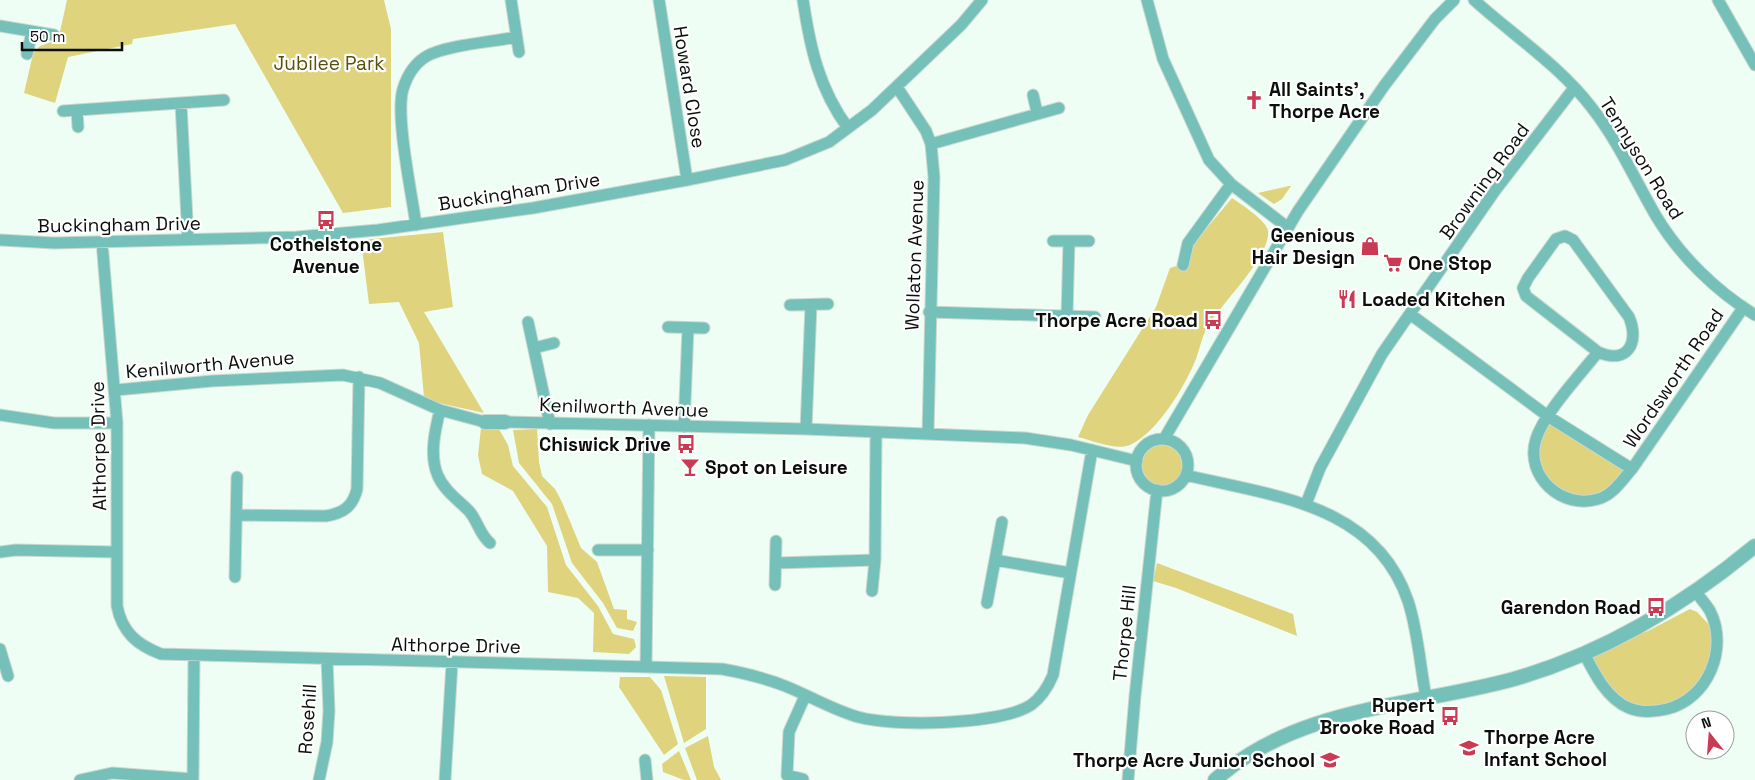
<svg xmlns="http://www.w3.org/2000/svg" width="1755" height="780" font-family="'Space Grotesk',sans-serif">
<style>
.green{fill:#dfd37e}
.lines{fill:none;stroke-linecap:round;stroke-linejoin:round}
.minor-casing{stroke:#cad8cf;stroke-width:13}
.tertiary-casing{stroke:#cad8cf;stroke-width:16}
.minor{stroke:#75c1b9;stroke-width:11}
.tertiary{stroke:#75c1b9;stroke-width:14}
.labels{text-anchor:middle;stroke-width:4.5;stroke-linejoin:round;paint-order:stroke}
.park-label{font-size:19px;fill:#595009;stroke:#fff}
.street-label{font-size:19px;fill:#0a0f0c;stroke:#fff}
.poi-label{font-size:19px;font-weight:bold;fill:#0a0f0c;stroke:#fff;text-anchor:end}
</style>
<rect width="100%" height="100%" fill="#effef4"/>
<path class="green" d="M 67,0 L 384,0 L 391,29 L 391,207 L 343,213 L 235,24 L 133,39 L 132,44 L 68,57 L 55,103 L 24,93 L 33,54 L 40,46 L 54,41 L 59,36 Z
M 1289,186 L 1291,186 L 1282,199 L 1274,204 L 1258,193 Z
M 1232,198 C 1241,204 1267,221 1268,231 C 1271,256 1220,305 1208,326 C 1202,336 1200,348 1196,359 C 1185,386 1158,432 1130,445 C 1116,451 1091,440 1078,437 L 1088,415 L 1156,307 L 1170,268 L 1189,262 L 1190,248 Z
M 443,232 L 453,307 L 424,312 L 484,413 L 439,403 L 424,397 L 419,343 L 399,302 L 369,304 L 361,240 Z
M 1549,417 L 1632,469 L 1613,491 L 1571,500 L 1537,470 L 1536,438 Z
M 481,428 L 499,429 L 508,445 L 513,466 L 547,507 L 566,565 L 598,606 L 613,634 L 634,639 L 636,647 L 629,654 L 593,652 L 594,613 L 578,598 L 548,592 L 547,546 L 513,491 L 482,474 L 478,455 Z
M 537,429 L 539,462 L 542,476 L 555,489 L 562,502 L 581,548 L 597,562 L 614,609 L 627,610 L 627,619 L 637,622 L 633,631 L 617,628 L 603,603 L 572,563 L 552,504 L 519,463 L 513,430 Z
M1136 465a26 26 0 1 1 52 0a26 26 0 1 1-52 0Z
M 1157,563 L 1293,614 L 1297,636 L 1176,588 L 1153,581 Z
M 1690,609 L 1697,612 L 1716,632 L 1715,657 L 1695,695 L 1652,713 L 1612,695 L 1584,653 L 1648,631 Z
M 664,676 L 706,677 L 706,729 L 684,743 Z
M 620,677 L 650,677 L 661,690 L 678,744 L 664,755 L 619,687 Z
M 708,736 L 714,767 L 721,780 L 697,780 L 685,748 Z
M 679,751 L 691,780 L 684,780 L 663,772 L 662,764 Z"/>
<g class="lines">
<g class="minor-casing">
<path id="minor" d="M 511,0 L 519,52
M 659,0 L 687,180
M 803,0 C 810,47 819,89 848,128
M 1147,0 L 1163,59 L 1209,160 L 1231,184 L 1287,227
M 1474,0 C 1514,36 1559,65 1592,108 C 1618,141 1635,180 1656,216 C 1680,256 1716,291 1755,315
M 1718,0 L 1755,65
M 0,26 L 54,35
M 27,54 L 32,32
M 897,87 L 926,131 L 931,144 L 934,177 L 928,434
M 1033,95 L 1037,112
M 181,104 L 188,239
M 77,110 L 78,127
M 63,111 L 224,100
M 931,144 L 1059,108
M 416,225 C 412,195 395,115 403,89 C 407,76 415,63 427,56 C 446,45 493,42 516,37
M 1565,236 L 1573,240 L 1629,317 C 1640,343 1627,365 1598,352 L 1526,296 L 1523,288 L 1528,278 L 1556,239 Z
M 0,240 L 54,243 L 297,237 L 378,230 L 533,208 L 687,180 L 785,160 L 829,142 L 872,110 L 961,25 L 982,0
M 1053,241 L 1089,241
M 102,242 L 117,423 L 117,606 C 122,632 137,645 161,654 L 722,669 C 744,673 765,678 785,686 C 810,696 833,710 858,717 C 894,727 1000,725 1031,705 C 1042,697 1048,687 1053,675 L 1092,450
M 1183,265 L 1188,243 L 1231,184
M 790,305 L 828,304
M 929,312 L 1095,317
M 1410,314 L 1549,417 L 1632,469 L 1743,308
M 1067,316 L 1069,241
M 528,322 L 550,424
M 668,327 L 704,328
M 534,348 L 554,343
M 1598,352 C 1581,374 1544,413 1536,439 C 1524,477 1563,510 1598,499 C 1613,495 1622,480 1632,469
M 116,390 L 212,381 L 343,375 L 380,383 L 440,410 L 485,422
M 440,410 C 435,430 429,456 438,476 C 444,490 458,500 469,511 C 478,521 479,534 490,543
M 0,415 L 54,423 L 117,423
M 505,422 L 806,429 L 1025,438 L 1071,445 L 1137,461
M 684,427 L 688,328
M 806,429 L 811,305
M 1164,439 L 1298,211 L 1384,86 L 1435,19 L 1454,0
M1136 465a26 26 0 1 1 52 0a26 26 0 1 1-52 0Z
M 1186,475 C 1271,496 1375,503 1408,601 C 1418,631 1420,666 1426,697
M 1306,504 L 1320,468 L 1382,354 L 1494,192 L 1574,88
M 237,515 L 326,516 C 344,513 353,506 357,489 L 359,377
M 1002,522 L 995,560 L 1070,573
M 598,550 L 648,550
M 0,552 L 16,550 L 116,552
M 777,563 L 875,560
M 235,577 L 237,477
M 775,585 L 776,541
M 872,591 L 875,560 L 876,432
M 987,603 L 995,560
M 0,649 L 8,676
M 1584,653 C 1594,673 1607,699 1629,708 C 1641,713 1655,712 1667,709 C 1708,699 1729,648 1710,611 C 1706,604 1700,598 1696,592
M 646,667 L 649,425
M 645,760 L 647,780
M 803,779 L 787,775 L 789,732 L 805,696
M 80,780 L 112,773 L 193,779
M 193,780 L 194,656
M 319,780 L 327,742 L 329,711 L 327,659
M 445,780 L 452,663
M 1128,780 L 1135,696 L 1157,490"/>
</g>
<g class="tertiary-casing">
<path id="tertiary" d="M 485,422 L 505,422
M 1215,780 C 1298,706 1412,707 1514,679 C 1602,654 1685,604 1755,546"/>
</g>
<use href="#minor" class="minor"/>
<use href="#tertiary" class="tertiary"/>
</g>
<defs>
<g id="church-bare" transform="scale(1.5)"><path d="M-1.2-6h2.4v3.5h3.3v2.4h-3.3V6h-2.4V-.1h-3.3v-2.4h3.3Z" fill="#ca3a52" stroke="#fff" stroke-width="2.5" paint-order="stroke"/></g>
<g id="bus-bare" transform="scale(1.5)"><path d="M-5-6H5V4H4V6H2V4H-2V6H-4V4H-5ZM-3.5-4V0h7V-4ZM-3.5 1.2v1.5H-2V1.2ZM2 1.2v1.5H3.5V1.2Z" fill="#ca3a52" stroke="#fff" stroke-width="2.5" paint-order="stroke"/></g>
<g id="shop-bare" transform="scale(1.5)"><path d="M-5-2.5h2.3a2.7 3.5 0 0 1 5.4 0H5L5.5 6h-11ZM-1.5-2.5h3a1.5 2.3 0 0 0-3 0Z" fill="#ca3a52" stroke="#fff" stroke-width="2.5" paint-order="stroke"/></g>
<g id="supermarket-bare" transform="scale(1.5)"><path d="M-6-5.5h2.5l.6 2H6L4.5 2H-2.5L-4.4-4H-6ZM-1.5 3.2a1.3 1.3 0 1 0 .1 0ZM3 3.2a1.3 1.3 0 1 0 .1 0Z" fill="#ca3a52" stroke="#fff" stroke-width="2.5" paint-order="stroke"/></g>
<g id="restaurant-bare" transform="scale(1.5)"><path d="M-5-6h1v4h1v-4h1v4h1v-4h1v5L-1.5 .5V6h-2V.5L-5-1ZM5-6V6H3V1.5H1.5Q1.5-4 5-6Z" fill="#ca3a52" stroke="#fff" stroke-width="2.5" paint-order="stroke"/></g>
<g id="bar-bare" transform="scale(1.5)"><path d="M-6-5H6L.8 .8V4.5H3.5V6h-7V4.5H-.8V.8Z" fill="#ca3a52" stroke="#fff" stroke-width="2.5" paint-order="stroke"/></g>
<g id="school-bare" transform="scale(1.5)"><path d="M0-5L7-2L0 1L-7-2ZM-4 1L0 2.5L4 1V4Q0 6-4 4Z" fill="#ca3a52" stroke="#fff" stroke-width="2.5" paint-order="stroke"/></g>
</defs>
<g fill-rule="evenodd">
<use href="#church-bare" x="1254" y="100"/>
<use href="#bus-bare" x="326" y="220"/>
<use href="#shop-bare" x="1370" y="246"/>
<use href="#supermarket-bare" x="1393" y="263"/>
<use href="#restaurant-bare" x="1347" y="299"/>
<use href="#bus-bare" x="1213" y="320"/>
<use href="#bus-bare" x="686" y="444"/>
<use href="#bar-bare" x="690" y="467"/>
<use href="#bus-bare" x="1656" y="607"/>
<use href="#bus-bare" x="1450" y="716"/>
<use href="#school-bare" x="1469" y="748"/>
<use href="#school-bare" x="1330" y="760"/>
</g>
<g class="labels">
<g class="park-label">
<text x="329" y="70">Jubilee Park</text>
</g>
<g class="street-label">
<text transform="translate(690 87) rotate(81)" y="7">Howard Close</text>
<text transform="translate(1642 158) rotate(58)" y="7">Tennyson Road</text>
<text transform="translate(1484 181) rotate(-54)" y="7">Browning Road</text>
<text transform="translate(519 191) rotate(-9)" y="7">Buckingham Drive</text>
<text transform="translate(119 224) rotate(-1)" y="7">Buckingham Drive</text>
<text transform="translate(914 255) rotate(-88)" y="7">Wollaton Avenue</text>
<text transform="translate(210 364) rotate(-5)" y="7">Kenilworth Avenue</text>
<text transform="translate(1673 378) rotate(-56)" y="7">Wordsworth Road</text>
<text transform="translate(624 407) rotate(2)" y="7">Kenilworth Avenue</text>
<text transform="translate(98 446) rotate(-91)" y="7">Althorpe Drive</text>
<text transform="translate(1124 633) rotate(-84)" y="7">Thorpe Hill</text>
<text transform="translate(456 645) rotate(1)" y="7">Althorpe Drive</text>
<text transform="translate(307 719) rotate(-86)" y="7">Rosehill</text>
</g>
<g class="poi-label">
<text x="1269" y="96" text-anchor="start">All Saints',<tspan x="1269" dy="22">Thorpe Acre</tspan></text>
<text x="1355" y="242">Geenious<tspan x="1355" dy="22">Hair Design</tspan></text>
<text x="326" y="251" text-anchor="middle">Cothelstone<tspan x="326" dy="22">Avenue</tspan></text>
<text x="1408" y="270" text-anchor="start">One Stop</text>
<text x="1362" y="306" text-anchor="start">Loaded Kitchen</text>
<text x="1198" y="327">Thorpe Acre Road</text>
<text x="671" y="451">Chiswick Drive</text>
<text x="705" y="474" text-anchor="start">Spot on Leisure</text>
<text x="1641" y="614">Garendon Road</text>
<text x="1435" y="712">Rupert<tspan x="1435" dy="22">Brooke Road</tspan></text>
<text x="1484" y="744" text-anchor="start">Thorpe Acre<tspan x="1484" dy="22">Infant School</tspan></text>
<text x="1315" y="767">Thorpe Acre Junior School</text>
</g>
</g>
<g transform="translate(1710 735) rotate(343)"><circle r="24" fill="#ffffff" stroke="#9d9f9e"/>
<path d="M0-4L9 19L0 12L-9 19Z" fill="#ca3a52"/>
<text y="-8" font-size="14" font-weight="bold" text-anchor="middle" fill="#0a0f0c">N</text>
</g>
<path d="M22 42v8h100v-8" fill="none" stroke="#0a0f0c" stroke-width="2.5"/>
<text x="30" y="42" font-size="15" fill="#0a0f0c" stroke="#ffffff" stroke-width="4" paint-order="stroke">50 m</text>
</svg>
